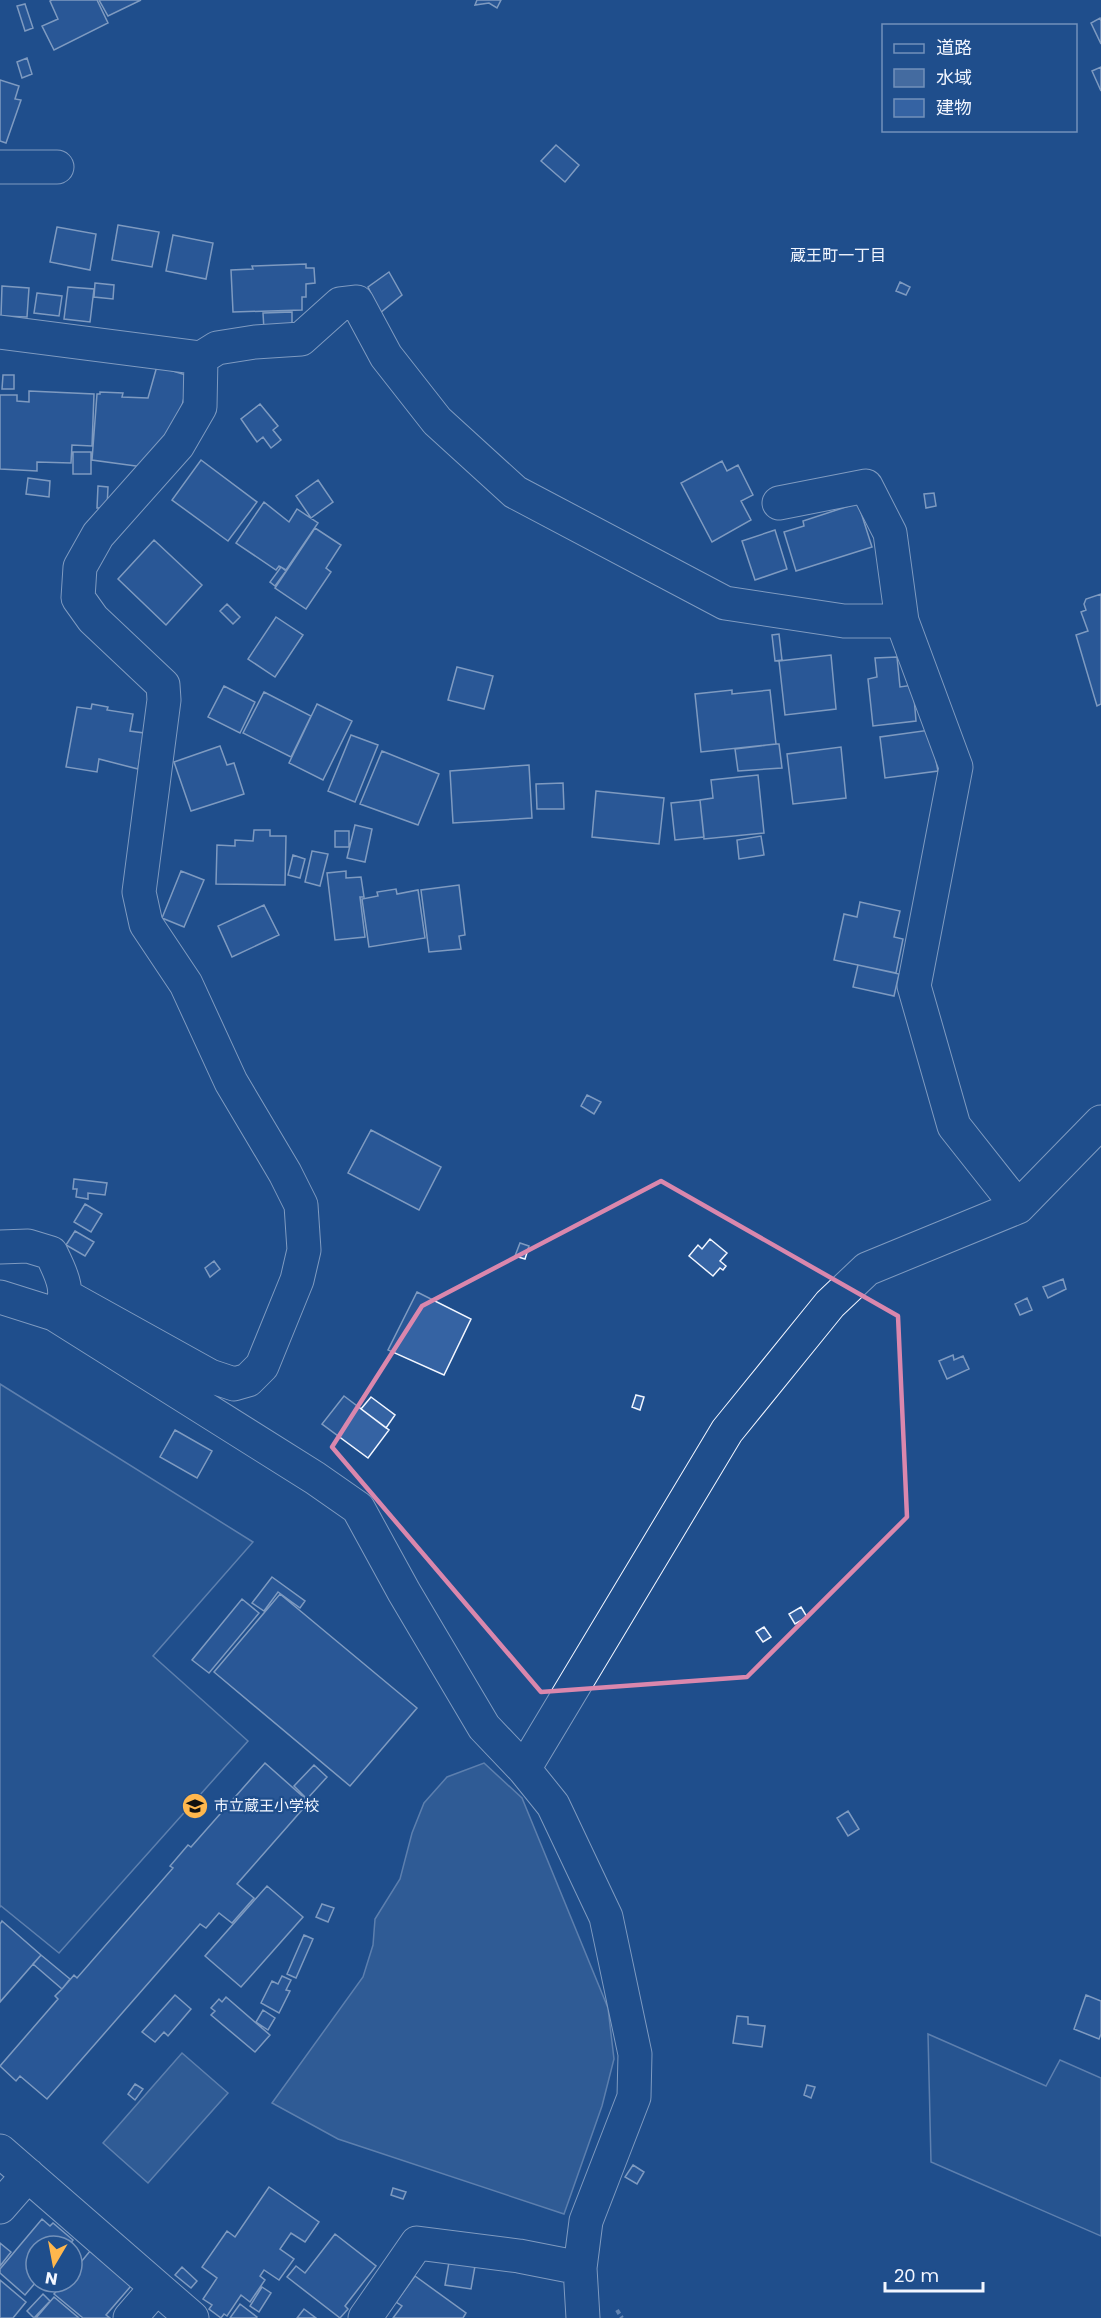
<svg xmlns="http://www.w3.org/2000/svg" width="1101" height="2318" font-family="Poppins,'Noto Sans JP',sans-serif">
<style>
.built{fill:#305b95;stroke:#a8bbd7;stroke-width:1.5}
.water{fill:#446ba0;stroke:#a8bbd7;stroke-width:1.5}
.building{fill:#3563a3;stroke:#f2f6ff;stroke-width:1.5}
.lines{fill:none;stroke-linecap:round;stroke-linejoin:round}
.minor-casing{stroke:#f2f6ff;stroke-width:35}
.path{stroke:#b3c4dc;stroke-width:4;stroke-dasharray:4.5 3;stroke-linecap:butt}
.minor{stroke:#1f4e8c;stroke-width:33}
.marked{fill:none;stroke:#da87ad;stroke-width:4.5;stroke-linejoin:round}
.labels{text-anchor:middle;stroke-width:4.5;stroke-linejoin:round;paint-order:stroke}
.poi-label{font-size:15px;fill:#f2f6ff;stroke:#1f4e8c;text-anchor:start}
.neighbourhood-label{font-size:16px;fill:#f2f6ff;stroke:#1f4e8c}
</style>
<rect width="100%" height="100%" fill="#1f4e8c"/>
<path class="built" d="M 0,1384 L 253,1542 L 153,1656 L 248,1741 L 59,1953 L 1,1906 L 0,1907 Z
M 928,2034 L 1046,2086 L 1060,2060 L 1101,2078 L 1101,2236 L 931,2162 Z"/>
<path class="water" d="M 484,1763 L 522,1798 L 608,2008 L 614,2059 L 602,2106 L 564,2214 L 338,2139 L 272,2103 L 363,1977 L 373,1945 L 375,1919 L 400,1879 L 412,1833 L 424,1803 L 447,1777 Z
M 182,2053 L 228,2093 L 148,2183 L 103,2143 Z"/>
<path class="building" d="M 52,0 L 97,0 L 108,23 L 54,50 L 42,26 L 58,19 L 50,1 Z
M 99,0 L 141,0 L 108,16 Z
M 477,0 L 501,0 L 497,8 L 489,3 L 475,5 Z
M 25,4 L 33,28 L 25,31 L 17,6 Z
M 1100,18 L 1101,21 L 1101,44 L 1091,23 Z
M 27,58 L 32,74 L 22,78 L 17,62 Z
M 1101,67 L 1101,91 L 1092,71 Z
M 0,80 L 19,86 L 15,99 L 21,100 L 6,143 L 0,141 Z
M 556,145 L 579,165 L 565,182 L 541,161 Z
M 118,225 L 159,232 L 152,267 L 112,260 Z
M 57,227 L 96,234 L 90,270 L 50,262 Z
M 173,235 L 213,243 L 206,279 L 166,271 Z
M 306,264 L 306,268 L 314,268 L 315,283 L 306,284 L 306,297 L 302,297 L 302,310 L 233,312 L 231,270 L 253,269 L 252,266 Z
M 389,272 L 402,295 L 380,313 L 368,287 Z
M 900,282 L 910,287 L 906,295 L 896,291 Z
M 95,283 L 114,285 L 113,299 L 94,297 Z
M 2,286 L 29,288 L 27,317 L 1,316 Z
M 68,287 L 94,289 L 90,322 L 64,319 Z
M 37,293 L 62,296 L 59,316 L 34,313 Z
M 292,312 L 292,329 L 264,330 L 263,313 Z
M 157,366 L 189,376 L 179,419 L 143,467 L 92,460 L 97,394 L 100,394 L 100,392 L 123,393 L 122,397 L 148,398 Z
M 3,375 L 14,375 L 14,389 L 2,389 Z
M 29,391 L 94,394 L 92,446 L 72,445 L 71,463 L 37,462 L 37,471 L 0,469 L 0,395 L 17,395 L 17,401 L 29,402 Z
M 260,404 L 278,426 L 273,430 L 281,440 L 271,448 L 263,437 L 257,442 L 241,419 Z
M 73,452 L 91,452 L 91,474 L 73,474 Z
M 201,460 L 257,502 L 228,541 L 172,500 Z
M 722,461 L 727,471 L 738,465 L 753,495 L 741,501 L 751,520 L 712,542 L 681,483 Z
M 28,478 L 50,481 L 49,497 L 26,494 Z
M 318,480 L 333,502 L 311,518 L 296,496 Z
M 98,486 L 108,487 L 107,508 L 97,508 Z
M 934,493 L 936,506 L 926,508 L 924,494 Z
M 264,502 L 289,522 L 297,509 L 318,523 L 286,570 L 279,566 L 276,570 L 236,543 Z
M 858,503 L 872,547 L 796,571 L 784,532 L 804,526 L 803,521 Z
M 315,528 L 341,545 L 326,568 L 331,572 L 306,609 L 275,588 Z
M 775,530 L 787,569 L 755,580 L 742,541 Z
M 154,540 L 202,585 L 166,625 L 118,579 Z
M 281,567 L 286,571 L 275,586 L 270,582 Z
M 1101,594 L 1101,704 L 1097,706 L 1076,635 L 1088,631 L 1081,612 L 1086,610 L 1084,604 L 1086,599 Z
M 227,604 L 240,617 L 233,624 L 220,611 Z
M 276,617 L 303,635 L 275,677 L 248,659 Z
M 779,634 L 782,660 L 775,661 L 772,635 Z
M 831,655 L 836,709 L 785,715 L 779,661 Z
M 897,657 L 900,687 L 913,685 L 916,721 L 873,726 L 868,679 L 877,677 L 875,658 Z
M 457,667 L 493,676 L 484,709 L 448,700 Z
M 224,686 L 255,702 L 240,733 L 208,717 Z
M 732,690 L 732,694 L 770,690 L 776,744 L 701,752 L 695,694 Z
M 264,692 L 311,716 L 291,757 L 243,733 Z
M 92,704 L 108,707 L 107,710 L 133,714 L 130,731 L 144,733 L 138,769 L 99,759 L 97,772 L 66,767 L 77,707 L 91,709 Z
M 317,704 L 352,721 L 323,780 L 289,763 Z
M 930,730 L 938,771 L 885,778 L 880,737 Z
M 351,735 L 378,745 L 355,802 L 328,791 Z
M 776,744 L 779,744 L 782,768 L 738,771 L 735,749 Z
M 220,746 L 227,765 L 234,763 L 244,794 L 191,811 L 174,762 Z
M 841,747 L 846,798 L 793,804 L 787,754 Z
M 382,751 L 439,774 L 418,825 L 360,804 Z
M 529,765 L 532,818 L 453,823 L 450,771 Z
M 758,775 L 764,833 L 704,839 L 700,800 L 713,798 L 711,780 Z
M 563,783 L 564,809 L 537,809 L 536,784 Z
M 596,791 L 664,798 L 659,844 L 592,837 Z
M 700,800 L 704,837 L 675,840 L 671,803 Z
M 355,825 L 372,829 L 365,862 L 347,858 Z
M 254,830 L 270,830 L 270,836 L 286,836 L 285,885 L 216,884 L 217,845 L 235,846 L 235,840 L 253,841 Z
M 335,831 L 349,831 L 349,847 L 335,847 Z
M 761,836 L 764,855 L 739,859 L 737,840 Z
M 312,851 L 328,854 L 320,886 L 305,882 Z
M 293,855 L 305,859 L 300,878 L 288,875 Z
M 181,871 L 204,880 L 184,927 L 162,918 Z
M 346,871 L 346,878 L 361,877 L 364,897 L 360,897 L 365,937 L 335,940 L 327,873 Z
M 459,885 L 465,935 L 459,936 L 461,949 L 429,952 L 421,890 Z
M 396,889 L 397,894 L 418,890 L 425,938 L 369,947 L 362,899 L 378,896 L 377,892 Z
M 860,902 L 900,911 L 894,937 L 903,939 L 896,973 L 834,960 L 844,914 L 857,917 Z
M 264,905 L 279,935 L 232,957 L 218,926 Z
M 858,965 L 899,974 L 894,996 L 853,987 Z
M 587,1095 L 601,1102 L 594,1114 L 581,1106 Z
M 371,1130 L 441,1167 L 419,1210 L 348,1173 Z
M 74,1179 L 107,1183 L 105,1195 L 88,1193 L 88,1199 L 76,1197 L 77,1189 L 73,1189 Z
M 85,1204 L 102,1214 L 91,1232 L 74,1222 Z
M 75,1231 L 94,1242 L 85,1256 L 66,1245 Z
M 710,1239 L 727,1253 L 720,1261 L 726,1266 L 723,1270 L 720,1268 L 713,1276 L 689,1256 L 698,1245 L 702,1249 Z
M 520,1243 L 529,1246 L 525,1259 L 515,1256 Z
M 214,1261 L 220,1269 L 210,1277 L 205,1268 Z
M 1063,1279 L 1066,1289 L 1048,1298 L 1043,1287 Z
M 417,1292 L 471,1319 L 444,1375 L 388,1350 Z
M 1027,1298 L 1032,1310 L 1020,1315 L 1015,1304 Z
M 953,1355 L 954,1360 L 963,1356 L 969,1369 L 947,1379 L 939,1361 Z
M 636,1395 L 644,1397 L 640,1410 L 632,1407 Z
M 344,1396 L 389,1430 L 368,1458 L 322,1424 Z
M 371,1397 L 395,1415 L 386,1428 L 361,1409 Z
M 175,1430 L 212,1451 L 197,1478 L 160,1457 Z
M 272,1577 L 305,1601 L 300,1608 L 278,1592 L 264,1611 L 252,1603 Z
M 280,1594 L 417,1708 L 350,1786 L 214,1672 Z
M 242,1599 L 259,1613 L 209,1673 L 192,1660 Z
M 801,1607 L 807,1617 L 795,1624 L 789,1614 Z
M 764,1627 L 771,1637 L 763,1642 L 756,1632 Z
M 265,1763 L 309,1802 L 237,1884 L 254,1898 L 232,1923 L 219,1913 L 206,1928 L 200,1924 L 47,2099 L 20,2076 L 16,2081 L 0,2066 L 58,1999 L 55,1996 L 62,1989 L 74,1975 L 77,1978 L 173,1868 L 170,1866 L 188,1845 L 191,1847 Z
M 314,1765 L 327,1777 L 307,1799 L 294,1786 Z
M 848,1811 L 859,1829 L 848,1836 L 837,1818 Z
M 267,1886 L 303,1917 L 241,1987 L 205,1956 Z
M 322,1904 L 334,1908 L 328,1922 L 316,1917 Z
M 2,1921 L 41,1955 L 0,2002 L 0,1924 Z
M 304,1935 L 313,1939 L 296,1978 L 287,1974 Z
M 41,1955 L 70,1979 L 62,1989 L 33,1964 Z
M 282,1976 L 291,1980 L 286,1990 L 290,1991 L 279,2013 L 261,2003 L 272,1981 L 278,1984 Z
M 175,1995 L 191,2009 L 168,2036 L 164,2032 L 155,2042 L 142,2032 Z
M 1086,1995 L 1101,2001 L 1101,2034 L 1099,2039 L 1074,2029 Z
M 226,1997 L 270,2035 L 255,2052 L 211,2015 L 215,2011 L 211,2008 L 219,1999 L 222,2002 Z
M 263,2010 L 275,2018 L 268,2030 L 256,2022 Z
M 737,2016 L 748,2017 L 748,2024 L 765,2026 L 762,2047 L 733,2043 Z
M 135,2084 L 143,2089 L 135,2100 L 128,2094 Z
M 807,2085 L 815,2087 L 811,2098 L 804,2095 Z
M 633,2165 L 644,2172 L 637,2184 L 625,2177 Z
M 269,2187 L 319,2222 L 305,2242 L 291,2233 L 280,2249 L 294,2259 L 279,2280 L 264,2270 L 260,2276 L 265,2280 L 250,2302 L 241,2295 L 227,2316 L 224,2314 L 221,2318 L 209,2309 L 212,2305 L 203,2299 L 217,2278 L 202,2267 L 227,2231 L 235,2237 Z
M 393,2188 L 406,2192 L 403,2199 L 391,2195 Z
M 42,2219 L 50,2226 L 53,2223 L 73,2240 L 68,2246 L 36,2246 L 36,2282 L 25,2295 L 0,2273 L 0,2269 Z
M 335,2234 L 376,2266 L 345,2306 L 348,2309 L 340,2318 L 287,2277 L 296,2266 L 305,2273 Z
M 0,2243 L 11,2252 L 0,2266 Z
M 90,2251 L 131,2286 L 106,2315 L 110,2318 L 83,2318 L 54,2294 L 64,2282 L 72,2282 L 72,2273 Z
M 449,2262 L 475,2266 L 471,2289 L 445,2285 Z
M 182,2267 L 197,2281 L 191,2288 L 175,2275 Z
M 415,2276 L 466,2313 L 463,2318 L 393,2318 L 402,2306 L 396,2302 Z
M 0,2280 L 26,2302 L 13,2318 L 0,2318 Z
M 262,2287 L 271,2293 L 259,2312 L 250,2306 Z
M 43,2294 L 50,2301 L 34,2318 L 27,2311 Z
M 54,2297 L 79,2318 L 36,2318 Z
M 240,2304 L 257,2317 L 256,2318 L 230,2318 Z
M 304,2309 L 316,2318 L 297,2318 Z"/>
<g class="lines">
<g class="minor-casing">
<path id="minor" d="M 0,167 L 57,167
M 0,332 L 201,358
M 779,503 L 866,486 L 890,533 L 902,621 L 956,767 L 914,986 L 954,1126 L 1018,1207
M 0,1247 L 28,1246 L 51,1253 C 60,1271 74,1297 56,1313
M 66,1296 L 210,1376 L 234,1384 L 248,1380 L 262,1366 L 297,1280 L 304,1250 L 301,1205 L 285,1173 L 231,1082 L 186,984 L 146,924 L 139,892 L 164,700 L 163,685 L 93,619 L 78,598 L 80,567 L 98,535 L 178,445 L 200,407 L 201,358 L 217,348 L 255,342 L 301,339 L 340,304 L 357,302 L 386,356 L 437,421 L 515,492 L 725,603 L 844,621 L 902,621
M 0,1297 L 54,1314 L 315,1478 L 358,1508 L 404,1592 L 484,1727 L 524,1769 L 553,1805 L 606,1917 L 635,2054 L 634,2097 L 586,2221 L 580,2268 L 583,2318
M 524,1769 L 727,1431 L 830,1304 L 867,1269 L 1018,1207 L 1101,1122
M 0,2151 L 192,2318
M 0,2207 L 28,2175
M 130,2318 L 156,2288
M 365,2318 L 417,2243 L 519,2256 L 580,2268"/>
</g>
<path class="path" d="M 617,2310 L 622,2318"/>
<use href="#minor" class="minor"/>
</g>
<path d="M0 0H1101V2318H0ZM 661,1181 L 898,1316 L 907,1517 L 747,1677 L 541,1692 L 332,1447 L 422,1306 Z" fill="#1f4e8c" fill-opacity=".55" fill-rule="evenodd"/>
<path class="marked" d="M 661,1181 L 898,1316 L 907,1517 L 747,1677 L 541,1692 L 332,1447 L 422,1306 Z"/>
<defs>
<g id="school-disc" transform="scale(1.35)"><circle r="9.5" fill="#ffb74d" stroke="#1f4e8c"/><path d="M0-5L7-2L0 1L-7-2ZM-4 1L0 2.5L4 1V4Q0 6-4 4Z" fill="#111"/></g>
</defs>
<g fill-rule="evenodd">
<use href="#school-disc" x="195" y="1806"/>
</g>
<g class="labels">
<g class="poi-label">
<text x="214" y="1811">市立蔵王小学校</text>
</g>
<g class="neighbourhood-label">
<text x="838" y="261">蔵王町一丁目</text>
</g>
</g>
<rect x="882" y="24" width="195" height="108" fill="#1f4e8c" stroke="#7391ba" stroke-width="1.5"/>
<rect x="894" y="44" width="30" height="9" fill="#1f4e8c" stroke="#7391ba" stroke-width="1.5"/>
<text x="936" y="54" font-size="18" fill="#f2f6ff">道路</text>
<rect x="894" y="69" width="30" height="18" fill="#446ba0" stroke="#7391ba" stroke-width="1.5"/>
<text x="936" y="84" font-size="18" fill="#f2f6ff">水域</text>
<rect x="894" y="99" width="30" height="18" fill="#3563a3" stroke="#7391ba" stroke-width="1.5"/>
<text x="936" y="114" font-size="18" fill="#f2f6ff">建物</text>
<g transform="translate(54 2264) rotate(190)"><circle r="28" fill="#1f4e8c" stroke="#7391ba" stroke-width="1.5"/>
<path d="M0-4.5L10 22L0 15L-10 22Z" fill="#ffb74d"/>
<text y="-9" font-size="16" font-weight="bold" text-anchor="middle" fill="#f2f6ff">N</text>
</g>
<path d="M885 2282v9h98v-9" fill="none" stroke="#f2f6ff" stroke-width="3"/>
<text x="894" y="2282" font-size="18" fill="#f2f6ff" stroke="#1f4e8c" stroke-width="4.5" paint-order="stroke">20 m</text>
</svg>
